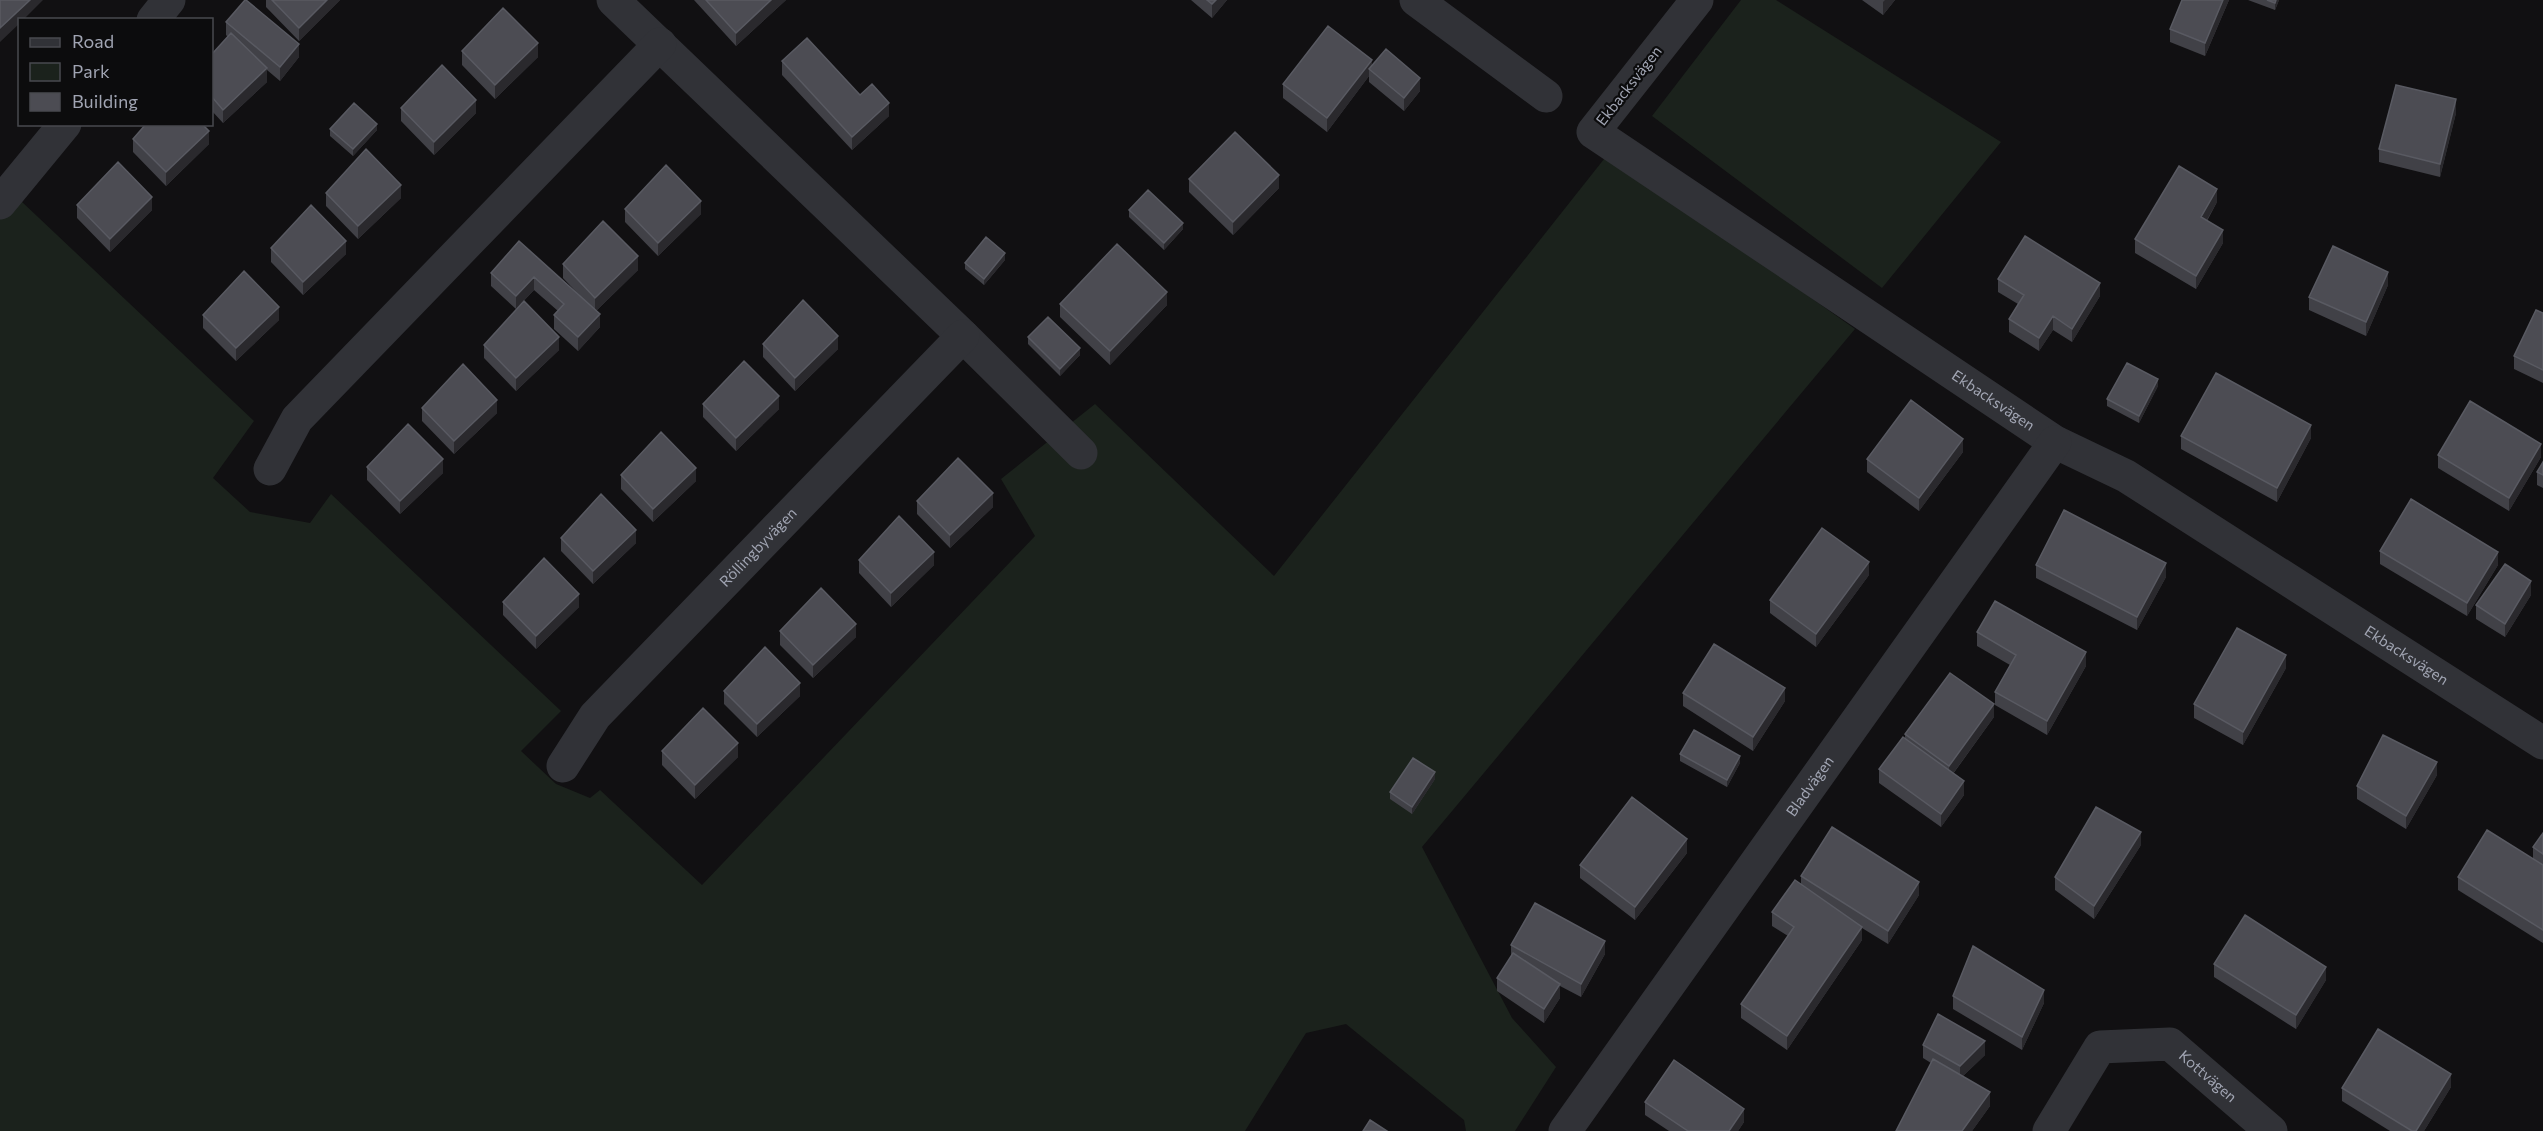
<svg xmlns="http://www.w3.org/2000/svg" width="2543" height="1131" font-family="Commissioner,sans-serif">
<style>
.green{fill:#1b221c}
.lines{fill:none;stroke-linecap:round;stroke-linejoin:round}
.minor{stroke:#313237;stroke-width:33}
.wall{fill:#414147}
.shaded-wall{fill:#2a292d}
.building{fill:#4c4c53;stroke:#595a62;stroke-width:1.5}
.labels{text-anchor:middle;stroke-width:4.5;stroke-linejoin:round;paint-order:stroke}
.street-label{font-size:15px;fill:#a1a5b3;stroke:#0c0c0d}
</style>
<rect width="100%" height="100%" fill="#111012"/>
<path class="green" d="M 1741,0 L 1776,0 L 2001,142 L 1882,288 L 1652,116 Z
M 1608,154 L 1855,329 L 1422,847 L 1512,1018 L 1556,1067 L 1515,1131 L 1466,1131 L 1464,1120 L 1346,1024 L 1306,1033 L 1245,1131 L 0,1131 L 0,219 L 21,201 L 254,421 L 213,478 L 250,512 L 310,523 L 331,494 L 561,711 L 521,751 L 556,784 L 590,798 L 600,790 L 702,885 L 1035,536 L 1001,479 L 1095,404 L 1274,576 Z"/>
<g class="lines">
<g class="minor">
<path d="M 613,0 L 963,336 L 1081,453"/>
<path d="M 1416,0 L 1546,96"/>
<path id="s1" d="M 1697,0 L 1593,132 L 2055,442 L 2126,476 L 2543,743"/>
<path d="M 153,20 L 169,0"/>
<path d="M 0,203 L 65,124"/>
<path d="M 270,469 L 297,419 L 660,44"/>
<path id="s2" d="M 563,766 L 595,716 L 963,336"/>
<path id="s3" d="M 1565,1131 L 2055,442"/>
<path id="s4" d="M 2049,1131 L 2100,1047 L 2170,1044 L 2271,1131"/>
</g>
</g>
<path class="wall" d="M 266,0 L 340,0 L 299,41 L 266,7 Z
M 694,0 L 786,0 L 736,46 Z
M 1191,0 L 1227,0 L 1212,18 Z
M 1862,0 L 1895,0 L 1883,15 Z
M 2182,0 L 2229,0 L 2205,56 L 2170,42 L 2170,29 Z
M 2248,0 L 2279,0 L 2275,10 Z
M 226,22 L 299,57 L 280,81 L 267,70 L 267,82 L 223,123 L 212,111 L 212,54 L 228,37 L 226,35 Z
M 462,51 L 538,57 L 495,99 L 462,65 Z
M 782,61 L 860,95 L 889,116 L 852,150 L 782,75 Z
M 1372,66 L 1420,91 L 1404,111 L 1369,82 L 1369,76 L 1327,132 L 1283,98 L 1283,84 Z
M 401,108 L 476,113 L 434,155 L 401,121 Z
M 2456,113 L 2440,177 L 2379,162 L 2379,149 Z
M 330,129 L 377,130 L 353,156 L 330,136 Z
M 133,139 L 209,144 L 166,186 L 133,152 Z
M 1189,179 L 1279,188 L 1233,235 L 1189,192 Z
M 326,193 L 401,198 L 358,239 L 326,206 Z
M 2217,202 L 2207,221 L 2223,243 L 2196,289 L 2135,253 L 2135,239 Z
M 77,205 L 152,210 L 110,252 L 77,218 Z
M 625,209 L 701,214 L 658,256 L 625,222 Z
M 1129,210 L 1183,229 L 1164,250 L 1129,217 Z
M 519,241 L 585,301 L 563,278 L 563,264 L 638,270 L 596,311 L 600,327 L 578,351 L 554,329 L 554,315 L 558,311 L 534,290 L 516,309 L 491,286 L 491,273 Z
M 271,248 L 346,254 L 303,295 L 271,262 Z
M 1005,260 L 984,285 L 965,269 L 965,263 Z
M 1998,279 L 2100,296 L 2072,342 L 2053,330 L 2039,351 L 2009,332 L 2009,319 L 2018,304 L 1998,292 Z
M 2388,285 L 2366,336 L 2309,310 L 2309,297 Z
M 1060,304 L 1167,305 L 1110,365 L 1060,317 Z
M 2543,313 L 2543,383 L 2514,369 L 2514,356 Z
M 203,315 L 279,320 L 236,361 L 203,328 Z
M 1028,337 L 1080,355 L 1060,376 L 1028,344 Z
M 763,344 L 838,349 L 795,391 L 763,357 Z
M 484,345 L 559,350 L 516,391 L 484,358 Z
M 2158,386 L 2139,423 L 2107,406 L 2107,399 Z
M 703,404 L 779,409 L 736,451 L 703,417 Z
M 422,408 L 497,413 L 454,454 L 422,421 Z
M 2181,436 L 2311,438 L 2277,502 L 2181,449 Z
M 1963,452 L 1919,511 L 1867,472 L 1867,459 Z
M 2438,455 L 2541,457 L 2509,511 L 2438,468 Z
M 2543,462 L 2543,488 L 2537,485 L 2537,472 Z
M 367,467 L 443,473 L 400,514 L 367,480 Z
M 621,475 L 696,481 L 653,522 L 621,489 Z
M 917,501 L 993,507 L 950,548 L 917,514 Z
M 561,538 L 636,543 L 593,584 L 561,551 Z
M 2380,551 L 2498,565 L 2467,616 L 2380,564 Z
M 859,560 L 934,565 L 891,607 L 859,573 Z
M 2036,565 L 2166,577 L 2137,630 L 2036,578 Z
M 1869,575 L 1816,647 L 1770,613 L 1770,600 Z
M 2531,595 L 2505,637 L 2476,619 L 2476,605 Z
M 503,602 L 579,607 L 536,649 L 503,615 Z
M 780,631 L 856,637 L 813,678 L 780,645 Z
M 1977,632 L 2086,666 L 2047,735 L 1995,705 L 1995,692 L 2010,665 L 1977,646 Z
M 2286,668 L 2243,745 L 2194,718 L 2194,704 Z
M 724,691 L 800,696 L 757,737 L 724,704 Z
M 1683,693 L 1785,701 L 1753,751 L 1683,706 Z
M 1994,717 L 1953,774 L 1964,795 L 1941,827 L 1879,783 L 1879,769 L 1905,739 L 1905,734 Z
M 662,751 L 738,757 L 695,799 L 662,765 Z
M 1680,754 L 1740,763 L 1727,787 L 1680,761 Z
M 2437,775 L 2406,829 L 2357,799 L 2357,786 Z
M 1435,779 L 1412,814 L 1390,799 L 1390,792 Z
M 2543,833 L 2543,943 L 2458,890 L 2458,877 L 2533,859 L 2533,847 Z
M 2141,845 L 2094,919 L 2055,890 L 2055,877 Z
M 1687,853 L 1635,920 L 1580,878 L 1580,865 Z
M 1801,876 L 1919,895 L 1888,944 L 1862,928 L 1862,940 L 1787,1050 L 1741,1018 L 1741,1004 L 1788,936 L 1772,926 L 1772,912 L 1801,884 Z
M 1511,945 L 1605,954 L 1581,997 L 1560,986 L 1560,998 L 1544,1023 L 1497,991 L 1497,978 L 1511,956 Z
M 2214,964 L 2326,980 L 2296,1029 L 2214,977 Z
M 1953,996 L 2044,1003 L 2022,1050 L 1953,1009 Z
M 1923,1045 L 1985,1055 L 1963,1076 L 1990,1106 L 1972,1131 L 1896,1131 L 1931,1063 L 1923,1058 Z
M 2451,1087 L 2424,1131 L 2390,1131 L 2342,1101 L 2342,1088 Z
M 1645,1102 L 1744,1122 L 1738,1131 L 1669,1131 L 1645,1115 Z"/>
<path class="shaded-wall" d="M 30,0 L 43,0 L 23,20 L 20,20 L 20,23 L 0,42 L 0,28 Z
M 327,0 L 340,0 L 299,41 L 299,28 Z
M 771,0 L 786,0 L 736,46 L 736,33 Z
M 1216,0 L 1227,0 L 1212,18 L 1212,4 Z
M 1885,0 L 1895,0 L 1883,15 L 1883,2 Z
M 2223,0 L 2229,0 L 2205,56 L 2205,43 Z
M 2276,0 L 2279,0 L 2275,10 L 2275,3 Z
M 538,43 L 538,57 L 495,99 L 495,85 Z
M 299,44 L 299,57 L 280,81 L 280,67 Z
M 1372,60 L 1372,71 L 1369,69 L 1369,76 L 1327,132 L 1327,118 Z
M 267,68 L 267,82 L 223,123 L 223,110 Z
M 1420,78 L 1420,91 L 1404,111 L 1404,98 Z
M 2456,99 L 2456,113 L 2440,177 L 2440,164 Z
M 476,100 L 476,113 L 434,155 L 434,142 Z
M 889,103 L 889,116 L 852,150 L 852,137 Z
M 377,124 L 377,130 L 353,156 L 353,149 Z
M 209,131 L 209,144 L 166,186 L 166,172 Z
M 1279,175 L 1279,188 L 1233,235 L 1233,222 Z
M 401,185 L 401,198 L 358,239 L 358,226 Z
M 2217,189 L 2217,202 L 2201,230 L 2201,217 Z
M 152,197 L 152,210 L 110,252 L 110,239 Z
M 701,201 L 701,214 L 658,256 L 658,243 Z
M 1183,223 L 1183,229 L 1164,250 L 1164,243 Z
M 2223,230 L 2223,243 L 2196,289 L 2196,276 Z
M 346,241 L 346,254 L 303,295 L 303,282 Z
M 1005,253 L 1005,260 L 984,285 L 984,279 Z
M 638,256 L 638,270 L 595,312 L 595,298 Z
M 2388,272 L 2388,285 L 2366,336 L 2366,322 Z
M 534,277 L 534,290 L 516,309 L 516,296 Z
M 2100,283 L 2100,296 L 2072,342 L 2072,329 Z
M 1167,292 L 1167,305 L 1110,365 L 1110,351 Z
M 279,307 L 279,320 L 236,361 L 236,348 Z
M 600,314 L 600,327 L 578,351 L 578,337 Z
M 2053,316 L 2053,330 L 2039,351 L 2039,338 Z
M 838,336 L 838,349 L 795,391 L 795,378 Z
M 559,337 L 559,350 L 516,391 L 516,378 Z
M 1080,348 L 1080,355 L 1060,376 L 1060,369 Z
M 2158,379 L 2158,386 L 2139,423 L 2139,416 Z
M 779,396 L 779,409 L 736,451 L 736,438 Z
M 497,400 L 497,413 L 454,454 L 454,441 Z
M 2311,425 L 2311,438 L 2277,502 L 2277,488 Z
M 1963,439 L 1963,452 L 1919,511 L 1919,498 Z
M 2541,444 L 2541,457 L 2509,511 L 2509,498 Z
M 443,459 L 443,473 L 400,514 L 400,501 Z
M 696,468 L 696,481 L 653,522 L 653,509 Z
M 993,493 L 993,507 L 950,548 L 950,535 Z
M 636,530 L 636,543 L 593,584 L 593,571 Z
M 934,552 L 934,565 L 891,607 L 891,593 Z
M 2498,552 L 2498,565 L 2467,616 L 2467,603 Z
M 1869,562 L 1869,575 L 1816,647 L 1816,634 Z
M 2166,563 L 2166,577 L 2137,630 L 2137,617 Z
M 2531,581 L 2531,595 L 2505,637 L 2505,624 Z
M 579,594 L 579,607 L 536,649 L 536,636 Z
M 856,624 L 856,637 L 813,678 L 813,665 Z
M 2086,652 L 2086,666 L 2047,735 L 2047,721 Z
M 2286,655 L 2286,668 L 2243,745 L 2243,732 Z
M 800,683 L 800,696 L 757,737 L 757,724 Z
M 1785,688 L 1785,701 L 1753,751 L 1753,737 Z
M 1994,704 L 1994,717 L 1949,779 L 1949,766 Z
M 738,743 L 738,757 L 695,799 L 695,785 Z
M 1740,756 L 1740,763 L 1727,787 L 1727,780 Z
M 2437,762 L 2437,775 L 2406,829 L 2406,816 Z
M 1435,772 L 1435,779 L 1412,814 L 1412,807 Z
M 1964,781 L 1964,795 L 1941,827 L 1941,814 Z
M 2141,832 L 2141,845 L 2094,919 L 2094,906 Z
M 1687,839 L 1687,853 L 1635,920 L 1635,907 Z
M 1919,882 L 1919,895 L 1888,944 L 1888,931 Z
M 1862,927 L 1862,940 L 1787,1050 L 1787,1036 Z
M 1605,941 L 1605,954 L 1581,997 L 1581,984 Z
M 2326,967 L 2326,980 L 2296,1029 L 2296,1015 Z
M 1560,984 L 1560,998 L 1544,1023 L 1544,1009 Z
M 2044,990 L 2044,1003 L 2022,1050 L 2022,1037 Z
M 1985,1041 L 1985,1055 L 1960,1079 L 1960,1066 Z
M 2451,1074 L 2451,1087 L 2424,1131 L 2416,1131 Z
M 1990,1092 L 1990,1106 L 1972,1131 L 1962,1131 Z
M 1744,1109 L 1744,1122 L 1738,1131 L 1729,1131 Z"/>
<path class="building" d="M 0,0 L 30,0 L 0,28 Z
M 245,0 L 246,0 L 299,44 L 280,67 L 226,22 Z
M 272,0 L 327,0 L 299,28 Z
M 706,0 L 771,0 L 736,33 Z
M 1207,0 L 1216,0 L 1212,4 Z
M 2182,0 L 2223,0 L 2205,43 L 2170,29 Z
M 2267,0 L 2276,0 L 2275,3 Z
M 503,8 L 538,43 L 495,85 L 462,51 Z
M 1328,26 L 1372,60 L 1327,118 L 1283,84 Z
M 231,33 L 267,68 L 223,110 L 212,97 L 212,54 Z
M 807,38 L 860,95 L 872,84 L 889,103 L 852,137 L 782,61 Z
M 1386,49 L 1420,78 L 1404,98 L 1369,69 Z
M 442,65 L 476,100 L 434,142 L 401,108 Z
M 2396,85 L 2456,99 L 2440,164 L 2379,149 Z
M 354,103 L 377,124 L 353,149 L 330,129 Z
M 146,124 L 202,124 L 209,131 L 166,172 L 133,139 Z
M 1235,132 L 1279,175 L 1233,222 L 1189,179 Z
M 366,149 L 401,185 L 358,226 L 326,193 Z
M 118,162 L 152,197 L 110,239 L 77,205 Z
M 666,165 L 701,201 L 658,243 L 625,209 Z
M 2179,166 L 2217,189 L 2201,217 L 2223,230 L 2196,276 L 2135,239 Z
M 1148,190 L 1183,223 L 1164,243 L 1129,210 Z
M 311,205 L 346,241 L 303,282 L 271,248 Z
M 603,221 L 638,256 L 595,298 L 563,264 Z
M 2025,236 L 2100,283 L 2072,329 L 2053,316 L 2039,338 L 2009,319 L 2024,295 L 1998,279 Z
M 986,237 L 1005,253 L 984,279 L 965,263 Z
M 519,241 L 600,314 L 578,337 L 554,315 L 564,304 L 534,277 L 516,296 L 491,273 Z
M 1117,244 L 1167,292 L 1110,351 L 1060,304 Z
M 2333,246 L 2388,272 L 2366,322 L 2309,297 Z
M 244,271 L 279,307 L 236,348 L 203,315 Z
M 803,300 L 838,336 L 795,378 L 763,344 Z
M 524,301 L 559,337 L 516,378 L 484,345 Z
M 2536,310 L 2543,313 L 2543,370 L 2514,356 Z
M 1048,317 L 1080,348 L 1060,369 L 1028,337 Z
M 744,361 L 779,396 L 736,438 L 703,404 Z
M 2127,363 L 2158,379 L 2139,416 L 2107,399 Z
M 463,364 L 497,400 L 454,441 L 422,408 Z
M 2216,373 L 2311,425 L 2277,488 L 2181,436 Z
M 1911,400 L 1963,439 L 1919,498 L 1867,459 Z
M 2470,401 L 2541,444 L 2509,498 L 2438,455 Z
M 408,424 L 443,459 L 400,501 L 367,467 Z
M 661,432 L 696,468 L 653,509 L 621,475 Z
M 958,458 L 993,493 L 950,535 L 917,501 Z
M 2543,462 L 2543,475 L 2537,472 Z
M 601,494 L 636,530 L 593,571 L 561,538 Z
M 2411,499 L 2498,552 L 2467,603 L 2380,551 Z
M 2064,510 L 2166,563 L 2137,617 L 2036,565 Z
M 899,516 L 934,552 L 891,593 L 859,560 Z
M 1822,528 L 1869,562 L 1816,634 L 1770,600 Z
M 544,558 L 579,594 L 536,636 L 503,602 Z
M 2505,564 L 2531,581 L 2505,624 L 2476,605 Z
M 821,588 L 856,624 L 813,665 L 780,631 Z
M 1995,601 L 2086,652 L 2047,721 L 1995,692 L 2016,655 L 1977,632 Z
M 2237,628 L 2286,655 L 2243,732 L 2194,704 Z
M 1714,644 L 1785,688 L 1753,737 L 1683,693 Z
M 765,647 L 800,683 L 757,724 L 724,691 Z
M 1950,673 L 1994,704 L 1949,766 L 1905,734 Z
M 703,708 L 738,743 L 695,785 L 662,751 Z
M 1694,730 L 1740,756 L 1727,780 L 1680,754 Z
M 2383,735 L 2437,762 L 2406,816 L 2357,786 Z
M 1903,737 L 1964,781 L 1941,814 L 1879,769 Z
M 1413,758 L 1435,772 L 1412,807 L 1390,792 Z
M 1632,797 L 1687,839 L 1635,907 L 1580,865 Z
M 2096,807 L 2141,832 L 2094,906 L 2055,877 Z
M 1832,827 L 1919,882 L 1888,931 L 1801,876 Z
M 2487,830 L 2543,865 L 2543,930 L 2458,877 Z
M 2543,833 L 2543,854 L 2533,847 Z
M 1795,880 L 1862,927 L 1787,1036 L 1741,1004 L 1794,927 L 1772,912 Z
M 1535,903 L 1605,941 L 1581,984 L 1511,945 Z
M 2245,915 L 2326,967 L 2296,1015 L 2214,964 Z
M 1973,946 L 2044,990 L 2022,1037 L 1953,996 Z
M 1513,953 L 1560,984 L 1544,1009 L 1497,978 Z
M 1938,1014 L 1985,1041 L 1960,1066 L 1923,1045 Z
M 2378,1029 L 2451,1074 L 2416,1131 L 2412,1131 L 2342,1088 Z
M 1933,1059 L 1990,1092 L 1962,1131 L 1896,1131 Z
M 1674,1060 L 1744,1109 L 1729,1131 L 1688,1131 L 1645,1102 Z
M 1370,1120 L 1387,1131 L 1363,1131 Z"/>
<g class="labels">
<g class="street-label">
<text transform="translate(1629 86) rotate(-52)" y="5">Ekbacksvägen</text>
<text dy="5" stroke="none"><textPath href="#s1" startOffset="650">Ekbacksvägen</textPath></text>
<text dy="5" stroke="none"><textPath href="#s2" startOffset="294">Röllingbyvägen</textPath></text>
<text dy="5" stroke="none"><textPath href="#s1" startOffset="1136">Ekbacksvägen</textPath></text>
<text dy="5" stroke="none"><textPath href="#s3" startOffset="423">Bladvägen</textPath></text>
<text dy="5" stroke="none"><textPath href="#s4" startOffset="218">Kottvägen</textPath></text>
</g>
</g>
<rect x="18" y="18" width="195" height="108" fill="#0c0c0d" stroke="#48494f" stroke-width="1.5"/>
<rect x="30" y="38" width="30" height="9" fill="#313237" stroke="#48494f" stroke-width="1.5"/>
<text x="72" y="48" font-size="18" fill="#a1a5b3">Road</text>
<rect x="30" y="63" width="30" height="18" fill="#1b221c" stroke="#48494f" stroke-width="1.5"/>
<text x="72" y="78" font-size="18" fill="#a1a5b3">Park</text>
<rect x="30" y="93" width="30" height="18" fill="#4c4c53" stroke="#48494f" stroke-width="1.5"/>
<text x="72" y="108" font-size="18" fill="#a1a5b3">Building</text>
</svg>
